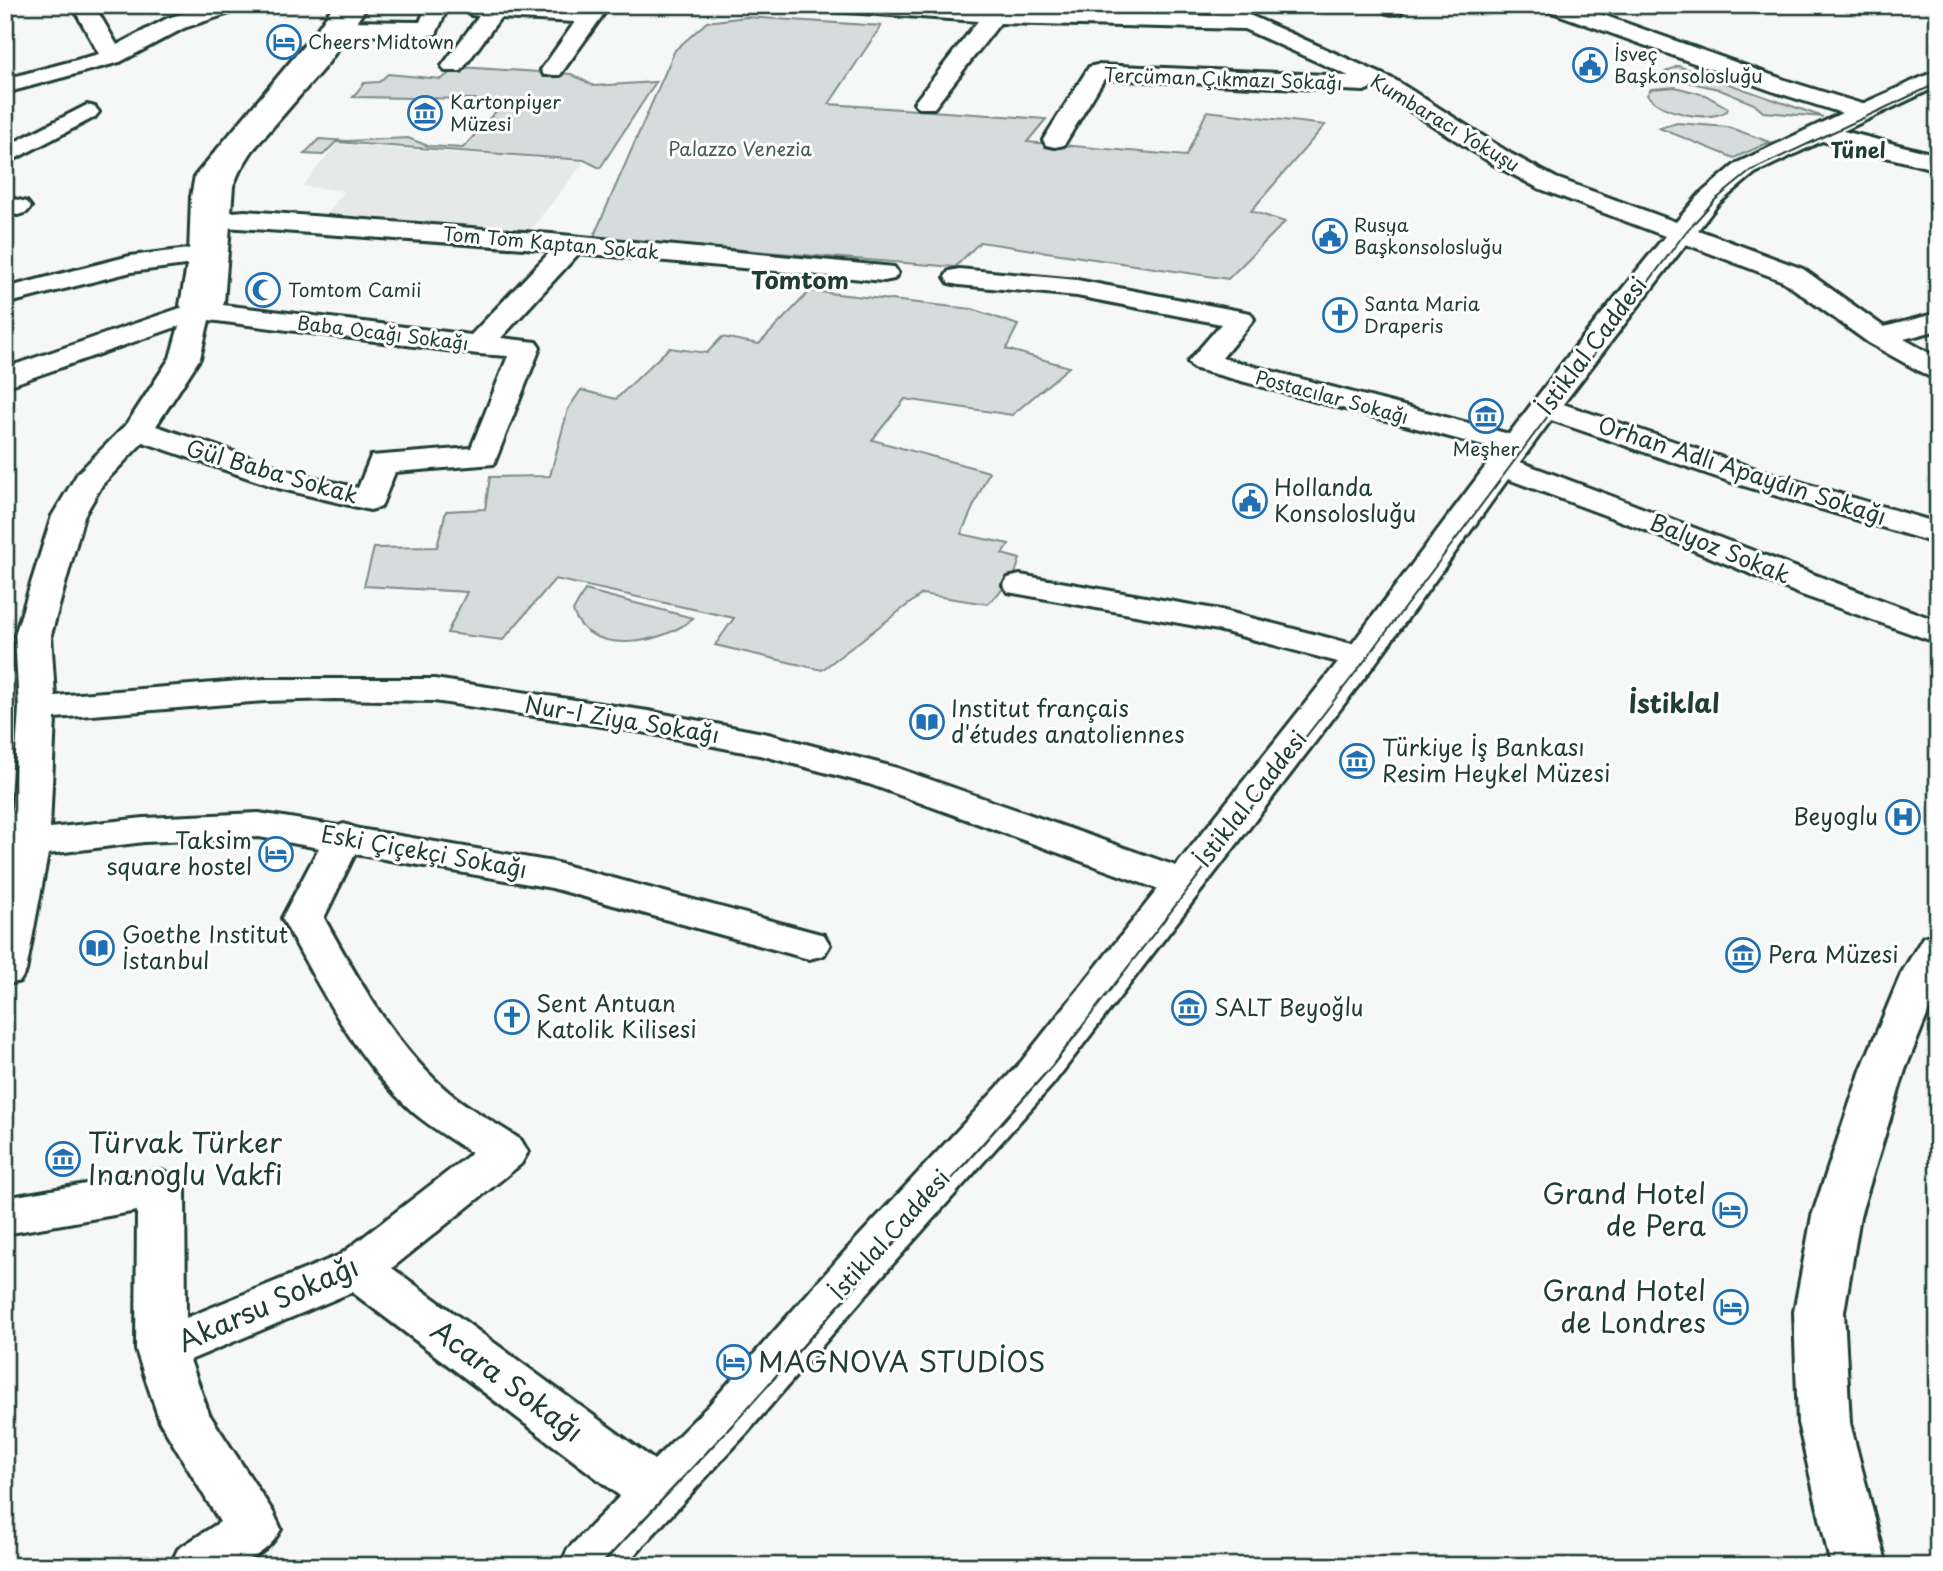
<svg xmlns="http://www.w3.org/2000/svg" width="1943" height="1571" font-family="'Playpen Sans',sans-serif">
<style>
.built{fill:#e6e9e8}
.green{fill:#d6dcdb;stroke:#7a8c88;stroke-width:2}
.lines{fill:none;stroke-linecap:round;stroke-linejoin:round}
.street-casing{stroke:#1f3d34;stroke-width:6}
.secondary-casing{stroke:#1f3d34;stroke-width:6}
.street{fill:#fff;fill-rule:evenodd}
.secondary{fill:#fff;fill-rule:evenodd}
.tram-far1{stroke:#1f3d34;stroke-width:2}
.tram{stroke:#1f3d34;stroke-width:2.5}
.labels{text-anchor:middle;stroke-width:6;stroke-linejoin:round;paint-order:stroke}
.far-poi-label{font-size:19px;fill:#1f3d34;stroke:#fff;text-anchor:start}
.far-street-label{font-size:19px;fill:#1f3d34;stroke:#fff}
.far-park-label{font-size:19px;fill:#445d55;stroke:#fff}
.far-quarter-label{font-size:21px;font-weight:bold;fill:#1f3d34;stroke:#fff}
.street-label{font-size:23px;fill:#1f3d34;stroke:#fff}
.poi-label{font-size:23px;fill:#1f3d34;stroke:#fff;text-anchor:start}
.far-district-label{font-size:24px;font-weight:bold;fill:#1f3d34;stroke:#fff}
.quarter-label{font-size:26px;font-weight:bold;fill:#1f3d34;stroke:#fff}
.near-poi-label{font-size:28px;fill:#1f3d34;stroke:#fff;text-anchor:start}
.near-street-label{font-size:28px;fill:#1f3d34;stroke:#fff}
</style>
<rect width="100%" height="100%" fill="#f6f7f7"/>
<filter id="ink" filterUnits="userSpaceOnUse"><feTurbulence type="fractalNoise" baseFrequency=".0143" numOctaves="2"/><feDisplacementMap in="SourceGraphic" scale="14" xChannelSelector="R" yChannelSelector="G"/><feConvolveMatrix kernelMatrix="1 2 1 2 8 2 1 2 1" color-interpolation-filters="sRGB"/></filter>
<g filter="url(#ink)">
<path class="built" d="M 337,144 L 584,162 L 529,232 L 323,219 L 345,191 L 302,186 Z"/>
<path class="green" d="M 746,17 L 881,26 L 829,104 L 1046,119 L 1027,142 L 1186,156 L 1207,111 L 1325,125 L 1251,211 L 1285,222 L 1228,279 L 980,242 L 955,267 L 593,238 L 675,50 L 707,22 Z
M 1678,66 L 1823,117 L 1763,112 L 1754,104 L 1718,89 L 1662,76 L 1663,73 Z
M 459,67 L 571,74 L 594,86 L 656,82 L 600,168 L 584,160 L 336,142 L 323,155 L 304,154 L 319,139 L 347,141 L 408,138 L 428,146 L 463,148 L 497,110 L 475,99 L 353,97 L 364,83 L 379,82 L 388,74 L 441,79 Z
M 1675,87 L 1705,95 L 1728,108 L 1727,111 C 1707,123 1661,113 1647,95 L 1651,89 Z
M 1677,123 L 1728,127 L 1770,142 L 1734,158 L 1659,128 Z
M 810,291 L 972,309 L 1018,325 L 1006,349 L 1069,367 L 1012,415 L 905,399 L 872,440 L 989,472 L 961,534 L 1009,544 L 1002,554 L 1020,559 L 1013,580 L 987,604 L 922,594 L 822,670 L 715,645 L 734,618 L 555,579 L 503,640 L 447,633 L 467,592 L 364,586 L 374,548 L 437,547 L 446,511 L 485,509 L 490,477 L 550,476 L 568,409 L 581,390 L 616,399 L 669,348 L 707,353 L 722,337 L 759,344 Z
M 585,590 L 693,618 C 665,644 588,658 573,611 Z"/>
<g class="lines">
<g class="street-casing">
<path id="street" d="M 72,5 L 94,5 L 117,45 L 168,18 L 209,5 L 242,5 L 239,10 L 184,28 L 120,62 L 5,93 L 5,79 L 99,54 Z
M 427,5 L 449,5 L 436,34 L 428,36 L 343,35 L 335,33 L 332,28 L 335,23 L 343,21 L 420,22 Z
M 471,5 L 584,10 L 588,5 L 610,5 L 560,75 L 544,75 L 541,70 L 575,22 L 500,18 L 461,71 L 445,71 L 442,66 L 479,16 L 471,15 L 468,10 Z
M 822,5 L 932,5 L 977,8 L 974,5 L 997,5 L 1000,10 L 1215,16 L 1198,5 L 1227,5 L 1395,80 L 1511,154 L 1556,178 L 1676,222 L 1700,194 L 1737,163 L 1842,113 L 1772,91 L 1546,10 L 1543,5 L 1575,5 L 1788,81 L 1862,104 L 1938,70 L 1938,86 L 1843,131 L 1938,155 L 1938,170 L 1822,141 L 1755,173 L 1718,204 L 1698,230 L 1803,269 L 1884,327 L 1938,313 L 1938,330 L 1904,339 L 1938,358 L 1938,379 L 1928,376 L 1869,343 L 1783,281 L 1686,244 L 1563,404 L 1756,469 L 1938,523 L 1938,544 L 1734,483 L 1551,420 L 1520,462 C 1660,513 1798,570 1938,621 L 1938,643 L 1802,595 L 1645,530 L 1508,479 L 1374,665 L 1053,1084 L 883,1275 L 746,1434 L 624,1566 L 560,1566 L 568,1549 L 620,1496 L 352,1292 L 190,1360 L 209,1414 L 273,1512 L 281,1529 C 259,1571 216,1566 170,1566 L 178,1549 L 220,1522 L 160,1422 L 136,1350 L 137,1211 L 5,1234 L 5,1198 L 161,1171 L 178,1176 L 185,1189 L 186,1318 L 340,1255 L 472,1153 C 452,1140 432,1128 414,1113 C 356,1061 319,986 282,918 L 319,848 L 259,837 L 144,842 L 48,854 L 26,971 L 20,981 L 5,985 L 5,867 L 10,843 L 19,708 L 15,635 L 52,516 L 78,473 L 127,424 L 170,358 L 179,326 L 5,387 L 5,368 L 198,302 L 471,335 L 552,250 L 209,226 L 205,220 L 209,214 L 245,211 L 551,234 L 894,267 L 898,273 L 894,279 L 884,281 L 579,253 L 501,338 L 536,342 L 540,348 L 494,464 L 395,472 L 381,507 L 370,510 L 278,488 L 143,442 L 102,485 L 84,516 L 51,635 L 55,696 L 265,679 L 434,679 L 648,711 L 768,734 L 897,768 L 1176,866 L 1338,662 L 1218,630 L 1008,592 L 1003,585 L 1008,578 L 1020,575 L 1220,610 L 1352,644 L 1498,450 L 1193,368 L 1188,362 L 1221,324 L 1077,296 L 959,285 L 949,283 L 945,277 L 949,271 L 959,269 L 1077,280 L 1250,313 L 1254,319 L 1222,358 L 1509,434 L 1568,356 L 1665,236 L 1538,188 L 1493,164 L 1373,87 L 1364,91 L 1104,79 L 1064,145 L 1055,147 L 1046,145 L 1043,140 L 1089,67 L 1097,65 L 1349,76 L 1244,29 L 1000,23 L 934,108 L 918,108 L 914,103 L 978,21 L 833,11 L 825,10 ZM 209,320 L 478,354 L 508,356 L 471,448 L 371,456 L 358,488 L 299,474 L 156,426 L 200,358 ZM 334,699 L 434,701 L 648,733 L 764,756 L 869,784 L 1158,889 L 1021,1062 L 849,1247 L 710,1404 L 654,1460 L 392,1268 L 521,1164 L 528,1152 L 521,1140 C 496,1123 468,1109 445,1089 C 392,1042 358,979 324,918 L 355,854 L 552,888 L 809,959 L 824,955 L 830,945 L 824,935 L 553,862 L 359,829 L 344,824 L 338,826 L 259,813 L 144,818 L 50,828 L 55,718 L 265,701 Z
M 1378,5 L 1402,5 L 1404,8 L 1401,13 C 1391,15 1384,14 1378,5 Z
M 87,105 L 95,107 L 99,112 L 95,117 L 5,164 L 5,147 Z
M 5,197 L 27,202 L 31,207 L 27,212 L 18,215 L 5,213 Z
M 214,246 L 224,248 L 227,254 L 224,260 L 131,272 L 5,304 L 5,288 L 130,256 Z"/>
</g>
<g class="secondary-casing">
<path id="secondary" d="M 334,5 L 368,5 L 328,63 L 252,151 L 239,172 L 233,186 L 224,303 C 212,321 192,322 180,305 L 189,255 L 191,197 L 195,176 L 316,31 Z
M 1938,933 L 1938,988 L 1905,1070 L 1860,1216 L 1844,1312 L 1850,1423 L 1887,1566 L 1831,1566 L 1798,1423 L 1794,1312 L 1812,1216 L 1861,1070 L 1901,974 L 1923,937 Z"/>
</g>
<use href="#street" class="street"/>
<use href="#secondary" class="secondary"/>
<path class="tram-far1" d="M 1080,1029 L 1366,659 L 1685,233 L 1715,200 L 1752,170 L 1938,83"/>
<path class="tram" d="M 600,1566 L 737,1420 L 1052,1066 L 1082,1027"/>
</g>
</g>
<defs>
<g id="hotel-ring" transform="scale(1.75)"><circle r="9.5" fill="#fff" stroke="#1f6fb2" stroke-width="1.5"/><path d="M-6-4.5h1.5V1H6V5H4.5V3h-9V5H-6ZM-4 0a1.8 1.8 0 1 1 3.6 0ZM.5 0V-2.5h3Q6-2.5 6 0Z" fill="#1f6fb2"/></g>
<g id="civic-ring" transform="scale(1.75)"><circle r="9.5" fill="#fff" stroke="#1f6fb2" stroke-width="1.5"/><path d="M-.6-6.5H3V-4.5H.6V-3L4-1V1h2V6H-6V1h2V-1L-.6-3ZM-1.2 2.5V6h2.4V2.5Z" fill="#1f6fb2"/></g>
<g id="museum-ring" transform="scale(1.75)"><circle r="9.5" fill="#fff" stroke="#1f6fb2" stroke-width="1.5"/><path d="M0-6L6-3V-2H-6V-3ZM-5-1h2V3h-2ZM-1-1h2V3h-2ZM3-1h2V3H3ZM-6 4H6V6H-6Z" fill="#1f6fb2"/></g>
<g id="mosque-ring" transform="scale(1.75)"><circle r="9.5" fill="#fff" stroke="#1f6fb2" stroke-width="1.5"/><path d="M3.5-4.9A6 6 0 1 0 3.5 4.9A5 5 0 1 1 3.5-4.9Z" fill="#1f6fb2"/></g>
<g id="church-ring" transform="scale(1.75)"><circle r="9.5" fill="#fff" stroke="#1f6fb2" stroke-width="1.5"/><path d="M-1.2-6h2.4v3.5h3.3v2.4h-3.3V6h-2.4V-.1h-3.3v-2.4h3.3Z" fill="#1f6fb2"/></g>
<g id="library-ring" transform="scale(1.75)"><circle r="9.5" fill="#fff" stroke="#1f6fb2" stroke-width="1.5"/><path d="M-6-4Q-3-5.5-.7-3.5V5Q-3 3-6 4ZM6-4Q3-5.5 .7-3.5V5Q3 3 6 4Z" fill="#1f6fb2"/></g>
<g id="hospital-ring" transform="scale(1.75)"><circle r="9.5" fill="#fff" stroke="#1f6fb2" stroke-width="1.5"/><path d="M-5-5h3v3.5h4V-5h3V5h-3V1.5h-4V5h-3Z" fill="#1f6fb2"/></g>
</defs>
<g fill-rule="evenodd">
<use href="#hotel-ring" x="284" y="42"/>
<use href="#civic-ring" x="1590" y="65"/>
<use href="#museum-ring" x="425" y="113"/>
<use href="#civic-ring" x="1330" y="236"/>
<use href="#mosque-ring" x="263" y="290"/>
<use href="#church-ring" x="1340" y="315"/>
<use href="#museum-ring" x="1486" y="416"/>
<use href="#civic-ring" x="1250" y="501"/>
<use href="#library-ring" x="927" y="722"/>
<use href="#museum-ring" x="1357" y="761"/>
<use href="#hospital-ring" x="1903" y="817"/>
<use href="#hotel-ring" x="276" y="854"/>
<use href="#library-ring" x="97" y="948"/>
<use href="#museum-ring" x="1743" y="955"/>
<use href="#museum-ring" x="1189" y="1008"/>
<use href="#church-ring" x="512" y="1017"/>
<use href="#museum-ring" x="63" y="1159"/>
<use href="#hotel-ring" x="1730" y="1210"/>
<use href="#hotel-ring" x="1731" y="1307"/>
<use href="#hotel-ring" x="734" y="1362"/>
</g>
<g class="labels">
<g class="far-poi-label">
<text x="308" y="49">Cheers Midtown</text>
<text x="1614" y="61">İsveç<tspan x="1614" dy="22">Başkonsolosluğu</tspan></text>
<text x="450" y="109">Kartonpiyer<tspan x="450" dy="22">Müzesi</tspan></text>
<text x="1354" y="232">Rusya<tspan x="1354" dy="22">Başkonsolosluğu</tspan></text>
<text x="288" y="297">Tomtom Camii</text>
<text x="1364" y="311">Santa Maria<tspan x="1364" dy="22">Draperis</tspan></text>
<text x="1486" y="456" text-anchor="middle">Meşher</text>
</g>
<g class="far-street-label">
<text transform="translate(1223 79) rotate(2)" y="7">Tercüman Çıkmazı Sokağı</text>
<text transform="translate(1445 123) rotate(31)" y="7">Kumbaracı Yokuşu</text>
<text transform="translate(551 243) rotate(5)" y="7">Tom Tom Kaptan Sokak</text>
<text transform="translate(383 333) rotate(7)" y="7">Baba Ocağı Sokağı</text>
<text transform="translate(1332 397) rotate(15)" y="7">Postacılar Sokağı</text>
</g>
<g class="far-park-label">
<text x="740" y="156">Palazzo Venezia</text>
</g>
<g class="far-quarter-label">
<text x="1858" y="158">Tünel</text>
</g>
<g class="street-label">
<text transform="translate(1592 346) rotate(-53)" y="8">İstiklal Caddesi</text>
<text transform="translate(1742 471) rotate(18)" y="8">Orhan Adlı Apaydın Sokağı</text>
<text transform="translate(272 472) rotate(16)" y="8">Gül Baba Sokak</text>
<text transform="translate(1720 549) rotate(22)" y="8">Balyoz Sokak</text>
<text transform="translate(622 720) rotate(9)" y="8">Nur-I Ziya Sokağı</text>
<text transform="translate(1251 799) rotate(-52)" y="8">İstiklal Caddesi</text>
<text transform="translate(424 852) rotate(10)" y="8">Eski Çiçekçi Sokağı</text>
<text transform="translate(890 1235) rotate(-48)" y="8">İstiklal Caddesi</text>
</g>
<g class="poi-label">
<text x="1274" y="496">Hollanda<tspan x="1274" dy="26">Konsolosluğu</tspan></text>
<text x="951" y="717">Institut français<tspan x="951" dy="26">d'études anatoliennes</tspan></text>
<text x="1382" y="756">Türkiye İş Bankası<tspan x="1382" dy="26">Resim Heykel Müzesi</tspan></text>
<text x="1878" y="825" text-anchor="end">Beyoglu</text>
<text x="252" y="849" text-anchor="end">Taksim<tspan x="252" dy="26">square hostel</tspan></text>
<text x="122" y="943">Goethe Institut<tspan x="122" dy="26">İstanbul</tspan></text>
<text x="1768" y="963">Pera Müzesi</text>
<text x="536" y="1012">Sent Antuan<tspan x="536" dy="26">Katolik Kilisesi</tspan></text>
<text x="1214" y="1016">SALT Beyoğlu</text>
</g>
<g class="far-district-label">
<text x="800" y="289">Tomtom</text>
</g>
<g class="quarter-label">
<text x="1674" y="713">İstiklal</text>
</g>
<g class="near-poi-label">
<text x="88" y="1153">Türvak Türker<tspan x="88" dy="32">Inanoglu Vakfi</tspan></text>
<text x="1706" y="1204" text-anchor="end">Grand Hotel<tspan x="1706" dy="32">de Pera</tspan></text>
<text x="1706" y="1301" text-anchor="end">Grand Hotel<tspan x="1706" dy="32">de Londres</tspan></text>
<text x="758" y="1372">MAGNOVA STUDİOS</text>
</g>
<g class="near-street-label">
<text transform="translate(268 1304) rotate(-24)" y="10">Akarsu Sokağı</text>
<text transform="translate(507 1381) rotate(37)" y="10">Acara Sokağı</text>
</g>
</g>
<rect width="1943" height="1571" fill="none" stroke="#fff" stroke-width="28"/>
<rect x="14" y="14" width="1915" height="1543" fill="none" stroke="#1f3d34" stroke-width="2.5" filter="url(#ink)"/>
</svg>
